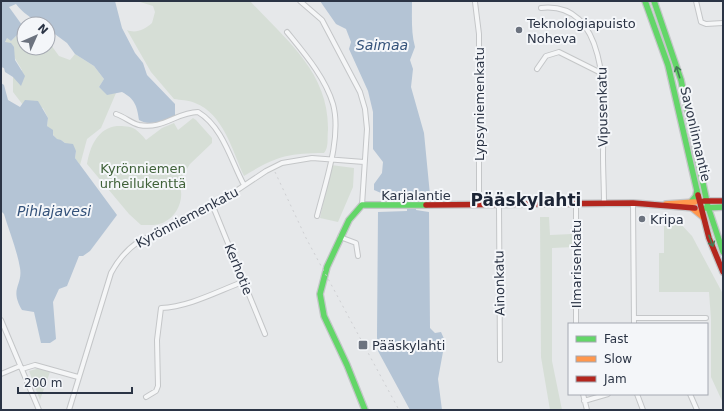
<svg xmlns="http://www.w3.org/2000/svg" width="724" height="411" font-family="'DejaVu Sans',sans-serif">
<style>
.green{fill:#d6ded6}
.water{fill:#b4c4d5}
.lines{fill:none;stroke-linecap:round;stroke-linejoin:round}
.street-casing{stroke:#c4c6c8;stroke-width:6}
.fast-casing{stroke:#c4c6c8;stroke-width:8}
.slow-casing{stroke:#c4c6c8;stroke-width:8}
.jam-casing{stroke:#c4c6c8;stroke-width:8}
.street{stroke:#f5f6f7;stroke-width:4}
.fast{stroke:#63d668;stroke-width:5.5}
.slow{stroke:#ff974d;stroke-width:5.5}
.jam{stroke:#b3261e;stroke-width:5.5}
.rail{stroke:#cecfd2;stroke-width:1;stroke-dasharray:2 4;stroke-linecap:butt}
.oneway{stroke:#447d55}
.poi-dot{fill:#6c737f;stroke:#f4f6f9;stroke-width:1.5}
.labels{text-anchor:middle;stroke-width:4;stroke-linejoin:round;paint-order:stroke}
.poi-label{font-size:13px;fill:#2b3445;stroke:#f4f6f9;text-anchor:start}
.street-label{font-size:13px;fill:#2b3445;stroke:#f4f6f9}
.park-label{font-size:13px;fill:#3f6138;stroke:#f4f6f9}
.water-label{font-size:14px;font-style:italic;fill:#34527a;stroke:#f4f6f9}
.district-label{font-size:17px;font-weight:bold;fill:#1d2536;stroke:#f4f6f9}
</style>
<rect width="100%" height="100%" fill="#e6e8ea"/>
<path class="green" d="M 137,1 L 250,1 C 286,40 329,72 328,130 C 327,139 329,147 324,153 C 287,153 275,157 244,176 C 233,152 223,113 195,103 C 189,100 180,100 174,99 L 151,72 L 127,30 C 136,34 145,29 152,23 L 155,12 L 153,6 Z
M 22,25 L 24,26 L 24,48 L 48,48 L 48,41 L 59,56 L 70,60 L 75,54 L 94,66 L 104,79 L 99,87 L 107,94 L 116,93 L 101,128 L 87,139 L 80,165 L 75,158 L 76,151 L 61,140 L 57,140 L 47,126 L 48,118 L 43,108 L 23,105 L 13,92 L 13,77 L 22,70 L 5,42 L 7,38 L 11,41 L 19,33 Z
M 193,118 L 196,120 L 212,138 L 212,143 L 190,164 L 178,183 C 186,195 178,215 166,221 C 159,226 149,225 141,225 L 129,214 L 87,164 C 90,146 98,128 117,126 C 123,126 130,126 135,129 C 139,132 143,136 146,140 L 162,128 L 174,123 L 178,130 Z
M 331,165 L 354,168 L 353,187 L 338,222 L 320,218 Z
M 664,215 L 676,219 L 692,236 L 723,294 L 723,403 L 711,377 L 711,319 L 709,292 L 659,292 L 659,253 L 664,253 Z
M 540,217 L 549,217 L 550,235 L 572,234 L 573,247 L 552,248 L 552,361 L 562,410 L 550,410 L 541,357 Z
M 40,368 L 50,372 L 40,400 L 29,371 Z"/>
<path class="water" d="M 1,1 L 115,1 L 122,28 L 135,53 L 143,63 L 147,75 L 175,104 L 175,116 C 164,120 150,127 139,120 C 137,106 135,99 122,92 L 107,95 L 99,87 L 104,79 L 94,66 L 75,54 L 67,43 L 48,29 L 48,24 C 37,24 23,13 16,4 L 9,7 L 22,25 L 19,33 L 11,41 L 7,38 L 5,42 L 11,43 L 14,47 L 15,60 L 25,76 L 21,86 L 13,77 L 5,72 L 4,68 L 1,67 L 1,76 Z
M 320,1 L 412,1 C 412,16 411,33 415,47 L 410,60 L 413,69 L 411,87 L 424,133 L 430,195 L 415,199 L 416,210 L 429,212 L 430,328 L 435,333 L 441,332 L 445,341 L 438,379 L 442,410 L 410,410 L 378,351 L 377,337 L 378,212 L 407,211 L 407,198 L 388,196 L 374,190 L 374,184 L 382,173 L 383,162 L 373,149 L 373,112 L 368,91 L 349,49 L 351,42 L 346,29 L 336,24 Z
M 1,83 L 4,85 L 8,100 L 20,107 L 25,100 L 38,101 L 48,118 L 47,126 L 53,130 L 53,135 L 57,139 L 61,140 L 65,143 L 73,144 L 76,151 L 75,158 L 117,215 L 90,251 L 83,256 L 79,256 L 67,286 L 59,289 L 53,302 L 56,339 L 50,343 L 41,343 L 34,312 L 22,310 C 9,288 23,286 20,268 C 17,250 9,231 4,214 L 1,211 Z"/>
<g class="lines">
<g class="street-casing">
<path id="street" d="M 300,1 L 322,20 L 360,92 L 365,109 L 367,129 L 362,205
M 696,1 L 701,22 L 706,24 L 723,23
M 475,2 L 479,34 L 479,205
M 541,8 C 615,0 603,119 603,155 C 603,171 604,188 604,204
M 287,32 C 304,53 325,77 333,104 C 342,137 325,184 317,216
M 537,69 L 546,56 L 559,52 L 603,74
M 116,114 C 125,117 131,123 139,125 C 163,130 177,112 198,112 C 223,127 231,161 244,185
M 633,203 L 634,324
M 212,204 L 265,334
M 576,204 L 576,324
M 499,205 L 500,360
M 340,237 L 356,243 L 358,256
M 634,318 L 706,318
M 1,320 L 39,410
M 22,369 L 35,365 L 78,377
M 1,374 L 20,366
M 583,394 L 587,410
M 637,394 L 643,410
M 690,394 L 697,410
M 146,397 L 156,391 L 158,386 L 157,340 L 161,308 C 189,307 218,291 245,281
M 584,401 L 608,394
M 69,410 L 111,273 C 118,260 125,251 138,242 L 184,220 L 227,197 L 266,171 L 282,163 L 312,158 L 364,162"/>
</g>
<g class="fast-casing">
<path id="fast" d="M 645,1 L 668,65 L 698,195
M 654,1 L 681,80 L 708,207 L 723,252
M 691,202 L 696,196 L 697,190
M 705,208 L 723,207
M 365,410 L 347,365 L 324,316 L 320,294 L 327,267 L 341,237 L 349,220 L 362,205 L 426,205"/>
</g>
<g class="slow-casing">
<path id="slow" d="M 666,204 L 695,202
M 692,208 L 703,217"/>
</g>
<g class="jam-casing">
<path id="jam" d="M 698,195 L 709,238 L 723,272
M 704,201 L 723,201
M 426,205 L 633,203 L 695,208"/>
</g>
<use href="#street" class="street"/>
<use href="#fast" class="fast"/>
<use href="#slow" class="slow"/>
<use href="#jam" class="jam"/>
<path class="rail" d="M 275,172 L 306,238 L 399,410"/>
</g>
<defs><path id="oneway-shaft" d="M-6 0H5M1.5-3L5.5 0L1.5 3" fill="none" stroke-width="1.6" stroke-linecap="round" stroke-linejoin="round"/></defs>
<g class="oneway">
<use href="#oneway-shaft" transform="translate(678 72) rotate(-107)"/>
<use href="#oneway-shaft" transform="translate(711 241) rotate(70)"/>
</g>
<g class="poi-dot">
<circle cx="519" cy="30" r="4"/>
<circle cx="642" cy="219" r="4"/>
<rect x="358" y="340" width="10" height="10" rx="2"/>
</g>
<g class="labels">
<g class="poi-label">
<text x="527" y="28">Teknologiapuisto<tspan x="527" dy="15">Noheva</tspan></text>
<text x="650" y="224">Kripa</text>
<text x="372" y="350">Pääskylahti</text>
</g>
<g class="street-label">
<text transform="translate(479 104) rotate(-90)" y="5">Lypsyniemenkatu</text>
<text transform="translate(602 107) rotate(-91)" y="5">Vipusenkatu</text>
<text transform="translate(696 134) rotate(77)" y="5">Savonlinnantie</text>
<text x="416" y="200">Karjalantie</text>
<text transform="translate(187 217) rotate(-28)" y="5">Kyrönniemenkatu</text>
<text transform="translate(576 264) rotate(-90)" y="5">Ilmarisenkatu</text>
<text transform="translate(239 269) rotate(68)" y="5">Kerhotie</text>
<text transform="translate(499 283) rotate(-91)" y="5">Ainonkatu</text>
</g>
<g class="park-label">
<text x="143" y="173">Kyrönniemen<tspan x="143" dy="15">urheilukenttä</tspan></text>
</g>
<g class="water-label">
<text x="382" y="50">Saimaa</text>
<text x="54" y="216">Pihlajavesi</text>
</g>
<g class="district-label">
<text x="526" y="206">Pääskylahti</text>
</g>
</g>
<rect width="724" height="411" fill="none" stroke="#2b3445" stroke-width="4"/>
<rect x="568" y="323" width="140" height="72" fill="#f4f6f9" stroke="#a4a8b1"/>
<rect x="576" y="336" width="20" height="6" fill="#63d668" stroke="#a4a8b1"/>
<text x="604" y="343" font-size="12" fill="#2b3445">Fast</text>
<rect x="576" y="356" width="20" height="6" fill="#ff974d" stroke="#a4a8b1"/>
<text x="604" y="363" font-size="12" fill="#2b3445">Slow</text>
<rect x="576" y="376" width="20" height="6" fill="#b3261e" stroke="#a4a8b1"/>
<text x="604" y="383" font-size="12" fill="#2b3445">Jam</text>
<g transform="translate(36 36) rotate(45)"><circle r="19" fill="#f4f6f9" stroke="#a4a8b1"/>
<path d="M0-3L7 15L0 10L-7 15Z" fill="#6c737f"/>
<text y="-6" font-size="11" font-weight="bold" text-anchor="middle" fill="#2b3445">N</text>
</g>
<path d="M18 387v6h114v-6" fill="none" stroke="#2b3445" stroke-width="2"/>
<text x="24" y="387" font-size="12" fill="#2b3445" stroke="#f4f6f9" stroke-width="3" paint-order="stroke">200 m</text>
</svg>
